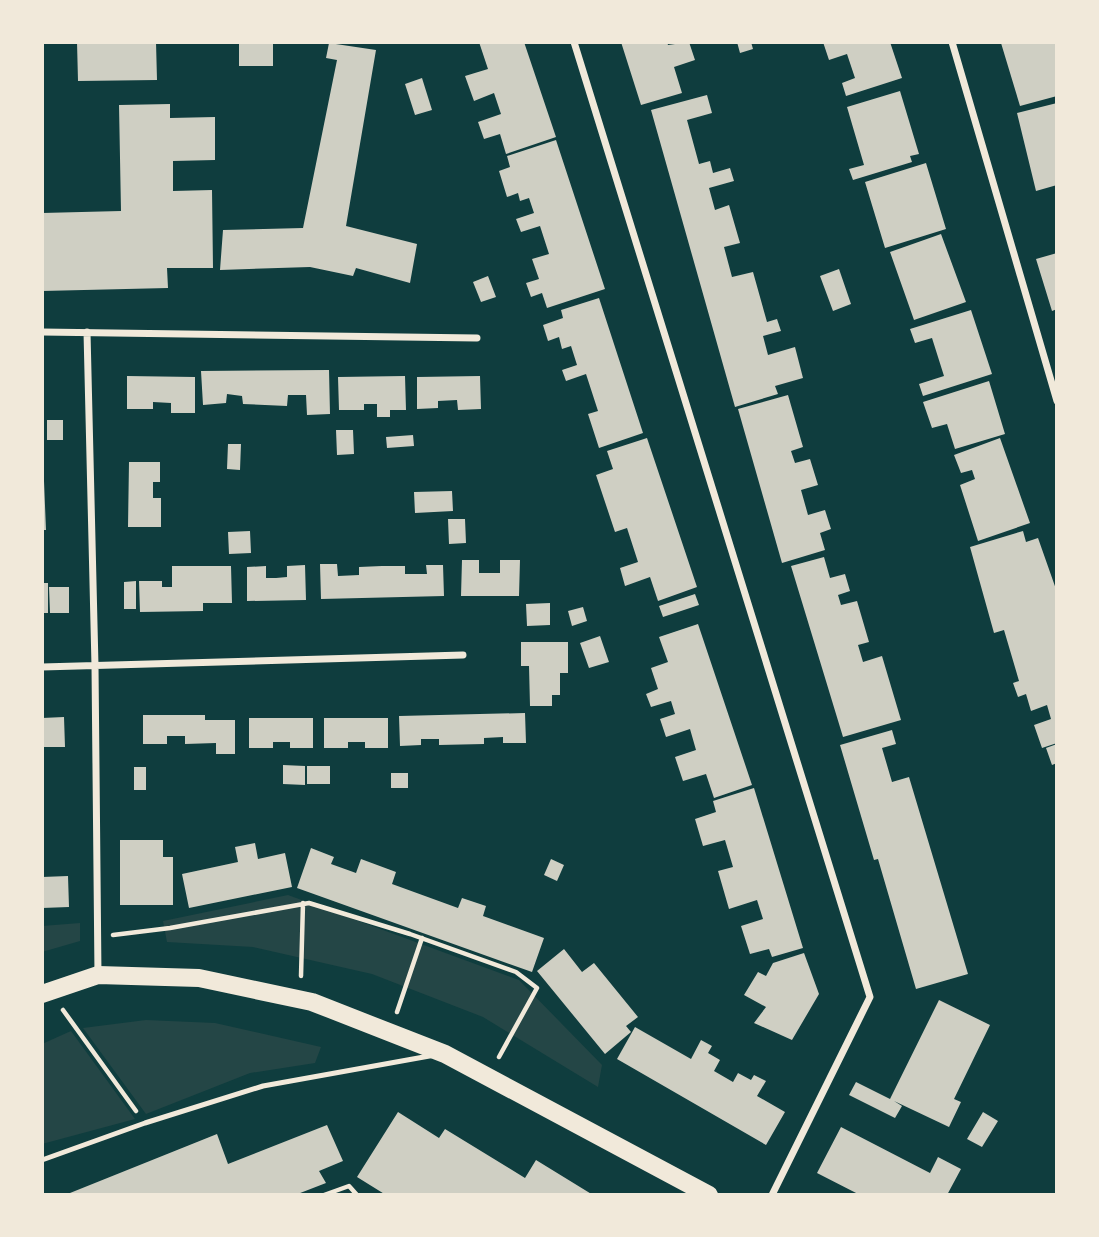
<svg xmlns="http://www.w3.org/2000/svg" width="1099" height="1237" font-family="Lato,sans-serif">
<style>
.green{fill:#244646}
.building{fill:#cfcfc3}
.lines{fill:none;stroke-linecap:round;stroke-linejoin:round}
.path{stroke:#f1e9da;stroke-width:4.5}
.service{stroke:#f1e9da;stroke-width:5}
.minor{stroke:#f1e9da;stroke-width:7}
.primary{stroke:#f1e9da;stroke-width:18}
</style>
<rect width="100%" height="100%" fill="#0f3d3e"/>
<path class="green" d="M 288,895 L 519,980 L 602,1065 L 598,1087 L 483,1017 L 372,974 L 253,947 L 167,942 L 163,921 Z
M 80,923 L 80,941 L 42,952 L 42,926 Z
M 146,1020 L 215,1023 L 321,1047 L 315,1063 L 250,1073 L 146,1114 L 83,1028 Z
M 71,1031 L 135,1119 L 42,1144 L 42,1044 Z"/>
<path class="building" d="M 77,42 L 156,42 L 157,80 L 78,81 Z
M 239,42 L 273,42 L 273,66 L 239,66 Z
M 479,42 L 524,42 L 556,137 L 506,154 L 500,134 L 484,139 L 478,122 L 501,114 L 494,93 L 474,101 L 465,76 L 488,69 Z
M 621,42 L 667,42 L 668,45 L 689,42 L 695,60 L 674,67 L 682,93 L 641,105 Z
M 737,42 L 751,42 L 753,49 L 740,53 Z
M 823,42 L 890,42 L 902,78 L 846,96 L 842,83 L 855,78 L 847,54 L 829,60 Z
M 1006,42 L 1057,42 L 1057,96 L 1020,106 L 1001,43 Z
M 329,43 L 376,50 L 346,226 L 417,244 L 410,283 L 356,268 L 353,276 L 310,267 L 220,270 L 223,230 L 303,228 L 337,60 L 326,58 Z
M 422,78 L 432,110 L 415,115 L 405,84 Z
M 900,91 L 919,154 L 910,156 L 912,162 L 853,180 L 849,169 L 864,165 L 847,107 Z
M 707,95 L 712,113 L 687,120 L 699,164 L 710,161 L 713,173 L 730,168 L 734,181 L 709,188 L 715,210 L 729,205 L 740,243 L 724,247 L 732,277 L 753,272 L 767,322 L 777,319 L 781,331 L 763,336 L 768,355 L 795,347 L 803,378 L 775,386 L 778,394 L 735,407 L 651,110 Z
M 1057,103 L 1057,185 L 1036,191 L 1017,113 Z
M 170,104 L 170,118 L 215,117 L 215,160 L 173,161 L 173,191 L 212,190 L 213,268 L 167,268 L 168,288 L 42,291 L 42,213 L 121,211 L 119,105 Z
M 556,140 L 605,289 L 547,308 L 542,293 L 531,297 L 526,283 L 539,279 L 532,259 L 549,254 L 540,226 L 521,232 L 516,219 L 534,213 L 529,198 L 520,201 L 518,193 L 507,197 L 499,171 L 510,167 L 507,156 Z
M 926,163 L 946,229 L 885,248 L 865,182 Z
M 941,234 L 966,302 L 914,320 L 890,252 Z
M 1057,253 L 1057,309 L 1052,311 L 1036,259 Z
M 839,269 L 851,304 L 833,311 L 820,276 Z
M 488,276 L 496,297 L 481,302 L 473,282 Z
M 599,298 L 643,433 L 599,448 L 588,414 L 598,411 L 586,374 L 566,381 L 562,370 L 577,365 L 571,346 L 562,349 L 559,337 L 548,341 L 543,325 L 563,318 L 561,310 Z
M 971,310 L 992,374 L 923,396 L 919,384 L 944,376 L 932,338 L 915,343 L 910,329 Z
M 329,370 L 330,414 L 307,415 L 306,395 L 288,395 L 287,406 L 243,404 L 242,396 L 227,394 L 226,403 L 203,405 L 201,371 Z
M 127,376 L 195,377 L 195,413 L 171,413 L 171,403 L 153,402 L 153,409 L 127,409 Z
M 405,376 L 406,410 L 390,410 L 390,417 L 377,417 L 377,404 L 364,404 L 364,410 L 339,410 L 338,377 Z
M 480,376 L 481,409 L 458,410 L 457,400 L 438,401 L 438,408 L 417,409 L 417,377 Z
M 989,381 L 1005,434 L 955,449 L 947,424 L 932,428 L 923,402 Z
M 788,395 L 803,447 L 791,451 L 795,463 L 810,459 L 818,485 L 801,490 L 808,515 L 825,510 L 831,529 L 820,533 L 825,550 L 782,563 L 738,409 Z
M 47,420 L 63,420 L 63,440 L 47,440 Z
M 336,430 L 353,430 L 354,454 L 337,455 Z
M 413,435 L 414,446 L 387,448 L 386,437 Z
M 647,438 L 697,587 L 658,601 L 650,577 L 625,586 L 620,568 L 638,562 L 627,528 L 615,532 L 596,475 L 613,469 L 607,451 Z
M 1000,438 L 1030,523 L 978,541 L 960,485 L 975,479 L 972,470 L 961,473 L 954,455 Z
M 228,444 L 241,444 L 240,470 L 227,469 Z
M 129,462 L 160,462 L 160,482 L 153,482 L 153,498 L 161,498 L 161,527 L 128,527 Z
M 42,481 L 44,481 L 46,530 L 42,530 Z
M 452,491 L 453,511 L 415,513 L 414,492 Z
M 448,519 L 465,519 L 466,543 L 449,544 Z
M 250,531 L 251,553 L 229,554 L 228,532 Z
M 1023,531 L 1026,542 L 1038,538 L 1057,592 L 1057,743 L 1042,748 L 1034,725 L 1051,719 L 1047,705 L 1031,711 L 1026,694 L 1018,697 L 1013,683 L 1019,681 L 1004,630 L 994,633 L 970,547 Z
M 824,557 L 830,578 L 845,574 L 850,591 L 838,595 L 841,605 L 857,601 L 869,642 L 858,645 L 863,662 L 882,656 L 901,720 L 843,737 L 791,566 Z
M 462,560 L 479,560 L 479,573 L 500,573 L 500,560 L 520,560 L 519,596 L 461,596 Z
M 320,564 L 337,564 L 338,576 L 359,575 L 359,567 L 382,566 L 405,566 L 405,574 L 427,574 L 426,565 L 443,565 L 444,596 L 321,599 Z
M 305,565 L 306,600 L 247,601 L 247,567 L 266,566 L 266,578 L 276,578 L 287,577 L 287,566 Z
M 172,566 L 231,566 L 232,603 L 203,603 L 203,611 L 140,612 L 139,581 L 162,581 L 162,587 L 172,587 Z
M 136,581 L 136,609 L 124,609 L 124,582 Z
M 42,583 L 48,583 L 48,613 L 42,613 Z
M 49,587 L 69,587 L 69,613 L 50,613 Z
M 695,594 L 699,605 L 663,617 L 659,606 Z
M 550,603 L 550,625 L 527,626 L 526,604 Z
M 583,607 L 587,621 L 572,626 L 568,611 Z
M 698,624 L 752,785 L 714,798 L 706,774 L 683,781 L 675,757 L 696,750 L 690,729 L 666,737 L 660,719 L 675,714 L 671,701 L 651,707 L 646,694 L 658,689 L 651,668 L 668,662 L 659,637 Z
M 600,636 L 609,662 L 589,668 L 580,643 Z
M 521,642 L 568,642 L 568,673 L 560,673 L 560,695 L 552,695 L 552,706 L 530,706 L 529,666 L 521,666 Z
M 525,713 L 526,743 L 503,743 L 503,737 L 484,738 L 484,744 L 439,745 L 439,739 L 421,739 L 421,745 L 400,746 L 399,716 Z
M 143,715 L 205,715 L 205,720 L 235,720 L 235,754 L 216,754 L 216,743 L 185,744 L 185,736 L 167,736 L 167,744 L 143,744 Z
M 64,717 L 65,747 L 42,747 L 42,718 Z
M 249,718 L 313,718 L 313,748 L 290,748 L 290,742 L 273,742 L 273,748 L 249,748 Z
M 324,718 L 388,718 L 388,748 L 365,748 L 365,742 L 348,742 L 348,748 L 324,748 Z
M 892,730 L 896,744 L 882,748 L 892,782 L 909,777 L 968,974 L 916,989 L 878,859 L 874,860 L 840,745 Z
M 1057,744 L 1057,763 L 1052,765 L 1046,748 Z
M 283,765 L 305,766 L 305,785 L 283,784 Z
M 307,766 L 330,766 L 330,784 L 307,784 Z
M 134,767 L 146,767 L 146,790 L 134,790 Z
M 391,773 L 408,773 L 408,788 L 391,788 Z
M 754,788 L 803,948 L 772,957 L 769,949 L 750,954 L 741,926 L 763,919 L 757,900 L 729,909 L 718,871 L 733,867 L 725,840 L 703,846 L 695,819 L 716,812 L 713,801 Z
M 120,840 L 163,840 L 163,857 L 173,857 L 173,905 L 120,905 Z
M 255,843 L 258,859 L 285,853 L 292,887 L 189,908 L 182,874 L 238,862 L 235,847 Z
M 311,848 L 334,857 L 331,864 L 356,873 L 361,859 L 396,872 L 392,884 L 458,908 L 462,898 L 486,906 L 483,916 L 544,938 L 532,972 L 297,888 Z
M 551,859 L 564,865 L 557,881 L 544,875 Z
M 68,876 L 69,907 L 42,908 L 42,877 Z
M 564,949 L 582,972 L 594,963 L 638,1017 L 626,1026 L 631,1032 L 605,1054 L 537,971 Z
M 804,953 L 819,994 L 792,1040 L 754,1023 L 766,1007 L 744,995 L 758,972 L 766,976 L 773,963 Z
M 939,1000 L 990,1025 L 954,1099 L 961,1102 L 949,1127 L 894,1101 L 902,1106 L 895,1118 L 849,1095 L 856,1082 L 890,1099 Z
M 635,1027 L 691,1059 L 701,1040 L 712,1046 L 708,1053 L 720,1060 L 714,1071 L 733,1082 L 738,1073 L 751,1080 L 754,1075 L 766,1081 L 757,1096 L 785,1112 L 766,1145 L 617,1059 Z
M 398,1112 L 439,1138 L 445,1129 L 525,1178 L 536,1160 L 593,1195 L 386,1195 L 357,1177 Z
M 983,1112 L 998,1121 L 982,1147 L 967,1139 Z
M 327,1125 L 343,1161 L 319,1171 L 326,1183 L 295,1195 L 65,1195 L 217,1134 L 228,1164 Z
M 841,1127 L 930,1173 L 938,1157 L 961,1169 L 947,1195 L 860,1195 L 817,1173 Z"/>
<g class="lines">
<path class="path" d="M 113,935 L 170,928 L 309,903 L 410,934 L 516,972 L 537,988 L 499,1057
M 301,976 L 303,903
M 63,1010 L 136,1111
M 397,1012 L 422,938
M 324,1195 L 349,1186 L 357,1195"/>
<path class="service" d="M 42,1160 L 145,1123 L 263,1086 L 435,1055"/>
<path class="minor" d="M 574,42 L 870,997 L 772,1195
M 952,42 L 1057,401
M 42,332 L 477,338
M 87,332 L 95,666 L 98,975
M 42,667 L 463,655"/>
<path class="primary" d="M 42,994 L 98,975 L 199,978 L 312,1002 L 445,1054 L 709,1195"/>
</g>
<rect width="1099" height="1237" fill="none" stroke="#f1e9da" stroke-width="88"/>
</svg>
